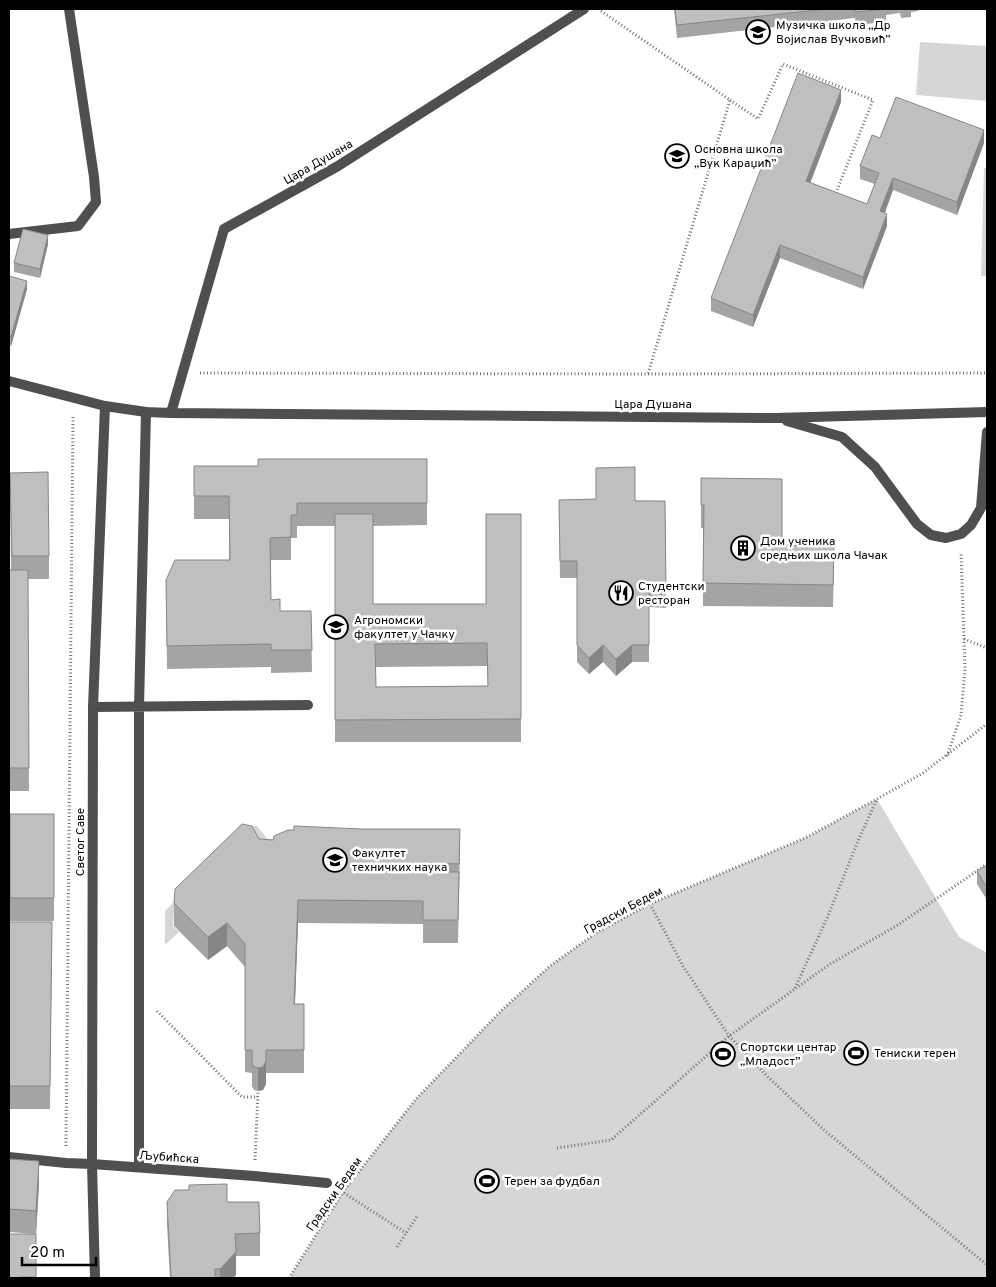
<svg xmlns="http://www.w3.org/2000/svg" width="996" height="1287" font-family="Overpass,sans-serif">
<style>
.green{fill:#d6d6d6}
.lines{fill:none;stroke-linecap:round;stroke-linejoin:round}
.path{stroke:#717171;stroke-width:3;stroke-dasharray:1 2.5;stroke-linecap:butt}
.service{stroke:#4f4f4f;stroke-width:10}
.minor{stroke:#4f4f4f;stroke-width:10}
.wall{fill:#a4a4a4;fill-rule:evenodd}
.shaded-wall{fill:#868686}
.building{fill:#bfbfbf;stroke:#868686;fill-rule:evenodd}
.labels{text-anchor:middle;stroke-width:5;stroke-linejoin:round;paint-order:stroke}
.poi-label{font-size:12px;fill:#000;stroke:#fff;text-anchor:start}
.street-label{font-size:12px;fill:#000;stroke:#fff}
</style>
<rect width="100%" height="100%" fill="#fff"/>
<path class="green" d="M 920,42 L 987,46 L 987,101 L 916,95 Z
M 984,168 L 987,168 L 987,276 L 981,276 Z
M 877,799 L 959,937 L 987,953 L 987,1278 L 289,1278 L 343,1192 L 416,1099 L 502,1010 L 550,966 L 596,933 L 650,904 L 807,837 Z
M 257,826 L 280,855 L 174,911 L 173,926 L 179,932 L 165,945 L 165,911 L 245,827 Z"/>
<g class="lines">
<path class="path" d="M 601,11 L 730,100 L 648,374
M 730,100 L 758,119 L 783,64 L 873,100 L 835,195
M 200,373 L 648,374 L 987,373
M 964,639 L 987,648
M 947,756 L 961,715 L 965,669 L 961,552
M 650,904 L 683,966 L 729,1036 L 766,1075 L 824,1130 L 987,1265
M 795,988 L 828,916 L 858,841 L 877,799
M 157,1011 L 242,1097 L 258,1097
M 66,1146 L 73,415
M 557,1148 L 611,1140 L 729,1036 L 830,964 L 898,925 L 987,864
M 255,1160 L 258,1091
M 341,1191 L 406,1233
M 397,1247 L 418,1215
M 289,1278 L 343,1192 L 416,1099 L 502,1010 L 550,966 L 596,933 L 650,904 L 807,837 L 877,799 L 923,773 L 987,724"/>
<path class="service" d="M 9,234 L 78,226 L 96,202 L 94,177 L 69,9
M 93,707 L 308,705
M 92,1164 L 254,1176 L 327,1183
M 139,1167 L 139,707 L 146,412"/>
<path class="minor" d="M 9,381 L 105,406 L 146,412 L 171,413 L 776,418 L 987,412
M 171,413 L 224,229 L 338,166 L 584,9
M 787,421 L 842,437 L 875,467 L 917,524 L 931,535 L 946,538 L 961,534 L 971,525 L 981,508 L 987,432
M 9,1157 L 66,1163 L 92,1164
M 95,1278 L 92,1164 L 93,707 L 105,406"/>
</g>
<path class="wall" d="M 674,9 L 918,9 L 918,11 L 911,12 L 911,17 L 901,18 L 900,13 L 886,15 L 886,22 L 856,25 L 855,18 L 677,38 Z
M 841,102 L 810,183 L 867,204 L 875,184 L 860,179 L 860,166 L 880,138 L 984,143 L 957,215 L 893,190 L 885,213 L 887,226 L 863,289 L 780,258 L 753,327 L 711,311 L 711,298 Z
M 48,244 L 40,278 L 14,272 L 14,263 Z
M 9,276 L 27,289 L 11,346 L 9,345 Z
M 427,459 L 427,525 L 373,526 L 373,604 L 486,604 L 521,514 L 521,742 L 335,742 L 335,526 L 297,526 L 297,538 L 291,538 L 291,560 L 270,560 L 271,600 L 280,611 L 311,611 L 312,672 L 271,673 L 271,667 L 167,669 L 166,580 L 229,560 L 229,519 L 194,519 L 194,466 L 258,466 ZM 487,666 L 488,686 L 376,687 L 375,667 Z
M 10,473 L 49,556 L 49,579 L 28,579 L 29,791 L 9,791 L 9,570 L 11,570 Z
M 701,478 L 782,545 L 834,568 L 833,607 L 703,606 L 703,528 L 701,528 Z
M 559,500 L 665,501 L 666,608 L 649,607 L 649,662 L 632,662 L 616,676 L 603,662 L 589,674 L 577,662 L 577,578 L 560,578 Z
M 10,814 L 54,814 L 54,921 L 10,921 Z
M 259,839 L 460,852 L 458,943 L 423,943 L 423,924 L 298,923 L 295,1004 L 304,1004 L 304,1073 L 266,1073 L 266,1084 L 263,1090 L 258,1091 L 254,1090 L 252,1086 L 252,1073 L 245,1072 L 245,967 L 227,946 L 208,960 L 174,926 L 174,903 Z
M 987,865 L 987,900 L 977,884 L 977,871 Z
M 9,922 L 52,922 L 50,1109 L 9,1109 Z
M 9,1159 L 39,1184 L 36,1234 L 9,1232 Z
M 167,1202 L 227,1202 L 260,1233 L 260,1256 L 236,1256 L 236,1275 L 233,1278 L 170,1278 L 167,1225 Z
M 36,1234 L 36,1278 L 9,1278 Z"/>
<path class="shaded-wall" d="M 841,90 L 841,102 L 806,194 L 806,181 Z
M 984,130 L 984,143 L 957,215 L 957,202 Z
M 893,178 L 893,190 L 880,224 L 880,211 Z
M 887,214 L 887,226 L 863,289 L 863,277 Z
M 48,235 L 48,244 L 40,278 L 40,269 Z
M 780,245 L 780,258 L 753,327 L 753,315 Z
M 27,281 L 27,289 L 11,346 L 11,337 Z
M 603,645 L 603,662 L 589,674 L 589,658 Z
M 632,645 L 632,662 L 616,676 L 616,659 Z
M 298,900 L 298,923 L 294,1026 L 294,1004 Z
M 227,923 L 227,946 L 208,960 L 208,937 Z
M 266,1050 L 266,1084 L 263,1090 L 258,1091 L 258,1068 Z
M 39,1161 L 39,1184 L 36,1234 L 36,1211 Z
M 236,1252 L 236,1275 L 233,1278 L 220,1278 L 220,1269 Z"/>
<path class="building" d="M 675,9 L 827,9 L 677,25 Z
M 855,9 L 886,9 L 856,12 Z
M 798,73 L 841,90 L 806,181 L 867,204 L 879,173 L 860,166 L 872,135 L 880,138 L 896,97 L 984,130 L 957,202 L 893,178 L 880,211 L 887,214 L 863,277 L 780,245 L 753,315 L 711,298 Z
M 23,229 L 48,235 L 40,269 L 14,263 Z
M 9,276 L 27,281 L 11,337 L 9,336 Z
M 258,459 L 427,459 L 427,503 L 297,503 L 297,515 L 291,515 L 291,537 L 270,538 L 271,600 L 280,599 L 280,611 L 311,611 L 312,650 L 271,650 L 271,644 L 167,646 L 166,580 L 175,560 L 230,560 L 229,496 L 194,496 L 194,466 L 258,466 Z
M 635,467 L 635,501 L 665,501 L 666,591 L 649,591 L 649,645 L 632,645 L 616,659 L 603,645 L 589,658 L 577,645 L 577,561 L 560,561 L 559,500 L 596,499 L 596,468 Z
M 48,472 L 49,556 L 12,556 L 10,473 Z
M 701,478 L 782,479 L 782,545 L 834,546 L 833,585 L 703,583 L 704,505 L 701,505 Z
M 335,514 L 373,514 L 373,604 L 486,604 L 486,514 L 521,514 L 521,719 L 335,720 ZM 487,643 L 488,686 L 376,687 L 375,644 Z
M 9,570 L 28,570 L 29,768 L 9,768 Z
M 10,814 L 54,814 L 54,898 L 10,898 Z
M 242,824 L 252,826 L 259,839 L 273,840 L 274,836 L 288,830 L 294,830 L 294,826 L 361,829 L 460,829 L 459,864 L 430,863 L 430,872 L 459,872 L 458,920 L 423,920 L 423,901 L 298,900 L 294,1004 L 304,1004 L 304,1050 L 266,1050 L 266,1061 L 263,1067 L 258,1068 L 254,1067 L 252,1063 L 252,1050 L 245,1050 L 245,944 L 227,923 L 208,937 L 174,903 L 175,889 Z
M 987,865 L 987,888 L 977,871 Z
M 9,922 L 52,922 L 50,1086 L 9,1086 Z
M 9,1159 L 39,1161 L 36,1211 L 9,1209 Z
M 227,1184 L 227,1202 L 259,1202 L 260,1233 L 235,1234 L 236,1252 L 220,1269 L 215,1269 L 215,1278 L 171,1278 L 167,1202 L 175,1190 L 189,1190 L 189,1185 Z
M 9,1234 L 36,1234 L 36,1277 L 19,1277 L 19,1278 L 9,1278 Z"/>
<defs>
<g id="school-ring" transform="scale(1.25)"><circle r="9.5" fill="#fff" stroke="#000" stroke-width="1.5"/><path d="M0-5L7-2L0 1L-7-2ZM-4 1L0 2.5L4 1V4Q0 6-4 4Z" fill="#000"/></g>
<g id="building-ring" transform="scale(1.25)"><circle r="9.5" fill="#fff" stroke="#000" stroke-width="1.5"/><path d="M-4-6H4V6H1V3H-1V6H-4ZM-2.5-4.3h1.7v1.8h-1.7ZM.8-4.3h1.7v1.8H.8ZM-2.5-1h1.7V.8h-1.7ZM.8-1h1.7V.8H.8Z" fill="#000"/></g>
<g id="restaurant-ring" transform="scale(1.25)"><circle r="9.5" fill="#fff" stroke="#000" stroke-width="1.5"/><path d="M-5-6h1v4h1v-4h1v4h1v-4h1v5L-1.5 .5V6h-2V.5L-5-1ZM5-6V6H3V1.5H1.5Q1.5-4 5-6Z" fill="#000"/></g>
<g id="university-ring" transform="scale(1.25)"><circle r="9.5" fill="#fff" stroke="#000" stroke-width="1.5"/><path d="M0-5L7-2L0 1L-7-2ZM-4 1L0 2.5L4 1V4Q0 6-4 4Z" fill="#000"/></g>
<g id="stadium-ring" transform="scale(1.25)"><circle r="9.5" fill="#fff" stroke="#000" stroke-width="1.5"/><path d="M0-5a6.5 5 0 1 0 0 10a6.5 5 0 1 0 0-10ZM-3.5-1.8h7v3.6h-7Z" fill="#000"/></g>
</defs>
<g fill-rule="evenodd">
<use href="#school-ring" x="758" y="32"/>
<use href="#school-ring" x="677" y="156"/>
<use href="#building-ring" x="743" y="548"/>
<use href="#restaurant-ring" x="621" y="593"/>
<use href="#university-ring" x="336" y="627"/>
<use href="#university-ring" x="335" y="860"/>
<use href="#stadium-ring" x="856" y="1053"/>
<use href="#stadium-ring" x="723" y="1054"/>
<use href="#stadium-ring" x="487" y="1181"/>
</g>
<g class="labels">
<g class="poi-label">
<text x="776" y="29">Музичка школа „Др<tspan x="776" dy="14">Војислав Вучковић”</tspan></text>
<text x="694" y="153">Основна школа<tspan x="694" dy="14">„Вук Караџић”</tspan></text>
<text x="760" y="545">Дом ученика<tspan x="760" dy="14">средњих школа Чачак</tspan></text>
<text x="638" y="590">Студентски<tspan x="638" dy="14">ресторан</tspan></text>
<text x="354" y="624">Агрономски<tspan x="354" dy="14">факултет у Чачку</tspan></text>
<text x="352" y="857">Факултет<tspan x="352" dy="14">техничких наука</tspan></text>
<text x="740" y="1051">Спортски центар<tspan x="740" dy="14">„Младост”</tspan></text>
<text x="874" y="1057">Тениски терен</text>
<text x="504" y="1185">Терен за фудбал</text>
</g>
<g class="street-label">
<text transform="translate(318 162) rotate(-30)" y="4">Цара Душана</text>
<text x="653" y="408">Цара Душана</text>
<text transform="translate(80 842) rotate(-90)" y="4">Светог Саве</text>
<text transform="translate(623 910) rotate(-28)" y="4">Градски Бедем</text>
<text transform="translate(169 1157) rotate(4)" y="4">Љубићска</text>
<text transform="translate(334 1194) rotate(-55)" y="4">Градски Бедем</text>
</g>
</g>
<rect width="996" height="1287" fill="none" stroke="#000000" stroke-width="20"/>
<path d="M22 1257v8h74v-8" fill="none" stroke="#000000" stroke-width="2.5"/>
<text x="30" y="1257" font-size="15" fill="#000000" stroke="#ffffff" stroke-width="4" paint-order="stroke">20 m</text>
</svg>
